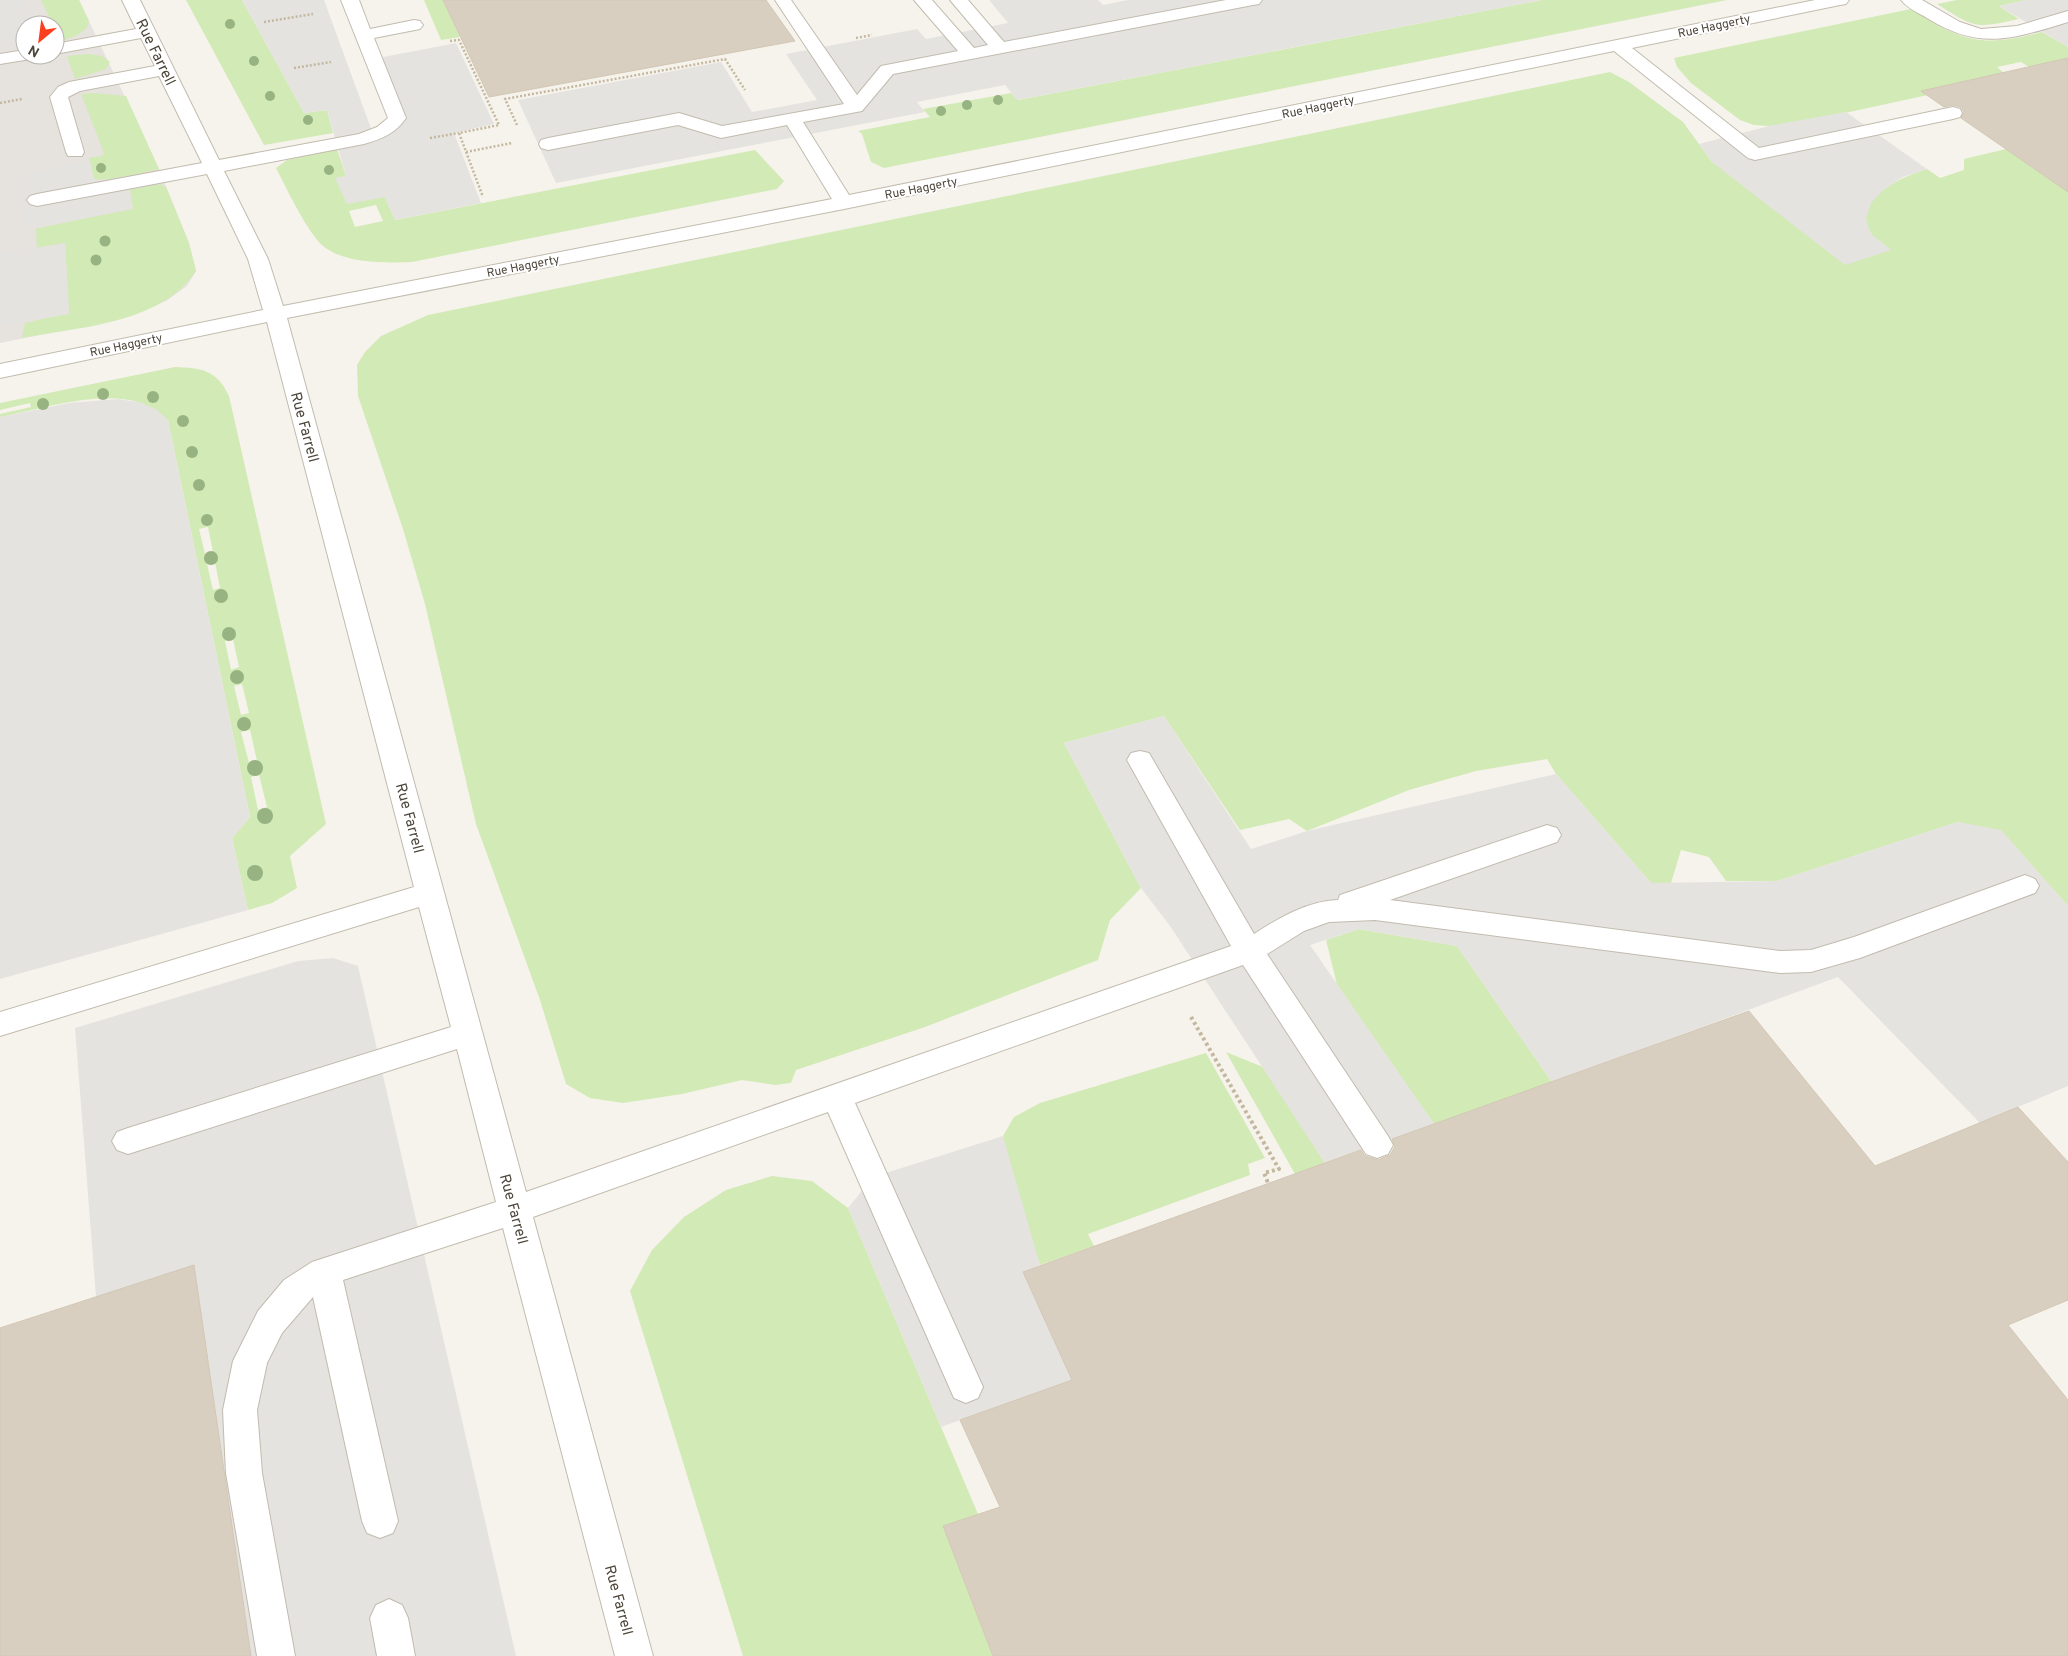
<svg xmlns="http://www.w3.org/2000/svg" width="2068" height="1656" font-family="Overpass,sans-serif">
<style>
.industrial{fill:#e6e2dd;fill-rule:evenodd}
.green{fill:#d2eab5;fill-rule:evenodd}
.parking{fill:#e5e3e0}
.building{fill:#d8cfc1;stroke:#d3c7b4}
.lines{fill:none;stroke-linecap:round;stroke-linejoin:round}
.minor-casing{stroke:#c2bbae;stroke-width:2}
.path-far1{stroke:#c4b79f;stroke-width:2.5;stroke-dasharray:2 2;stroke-linecap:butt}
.path{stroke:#c4b79f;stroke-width:4;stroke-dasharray:3 3;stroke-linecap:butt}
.minor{fill:#fff;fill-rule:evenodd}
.tree{fill:#97b381}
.labels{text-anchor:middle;stroke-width:4;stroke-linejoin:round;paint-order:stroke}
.far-street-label{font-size:12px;fill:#4b4439;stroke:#fff}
.street-label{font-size:15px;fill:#4b4439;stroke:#fff}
</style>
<rect width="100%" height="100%" fill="#f6f3ec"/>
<path class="industrial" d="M 0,0 L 79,0 L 159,169 L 189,243 L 196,271 L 187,286 L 166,301 L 115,320 L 0,343 ZM 25,25 L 55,25 L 55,55 L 25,55 Z"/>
<path class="green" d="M 41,0 L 79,0 L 89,21 L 87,28 L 76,36 L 61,41 Z
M 186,0 L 242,0 L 304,113 L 327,110 L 333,133 L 264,145 Z
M 424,0 L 443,0 L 460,37 L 441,40 Z
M 1542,0 L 1727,0 L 884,168 L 871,162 L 862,134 L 858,131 L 930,117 L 923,109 L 1011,93 L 1018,100 Z
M 1957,0 L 2026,0 L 1999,6 L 2019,19 C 1974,29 1975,28 1937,4 Z
M 1911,9 C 1963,42 1982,48 2042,32 L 2068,47 L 2068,58 L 2029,67 L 2021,62 L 1997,67 L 2004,73 L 1922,91 L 1928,95 L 1803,122 L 1769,126 L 1754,125 L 1740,120 L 1691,83 L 1677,67 L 1674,58 Z
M 89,54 L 102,56 L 110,62 L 106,69 L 75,79 L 67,56 Z
M 1610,72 L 1629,82 L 1683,122 L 1712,162 L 1890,251 C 1885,245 1873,239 1870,232 C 1851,198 1904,176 1927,169 L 1940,178 L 1964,170 L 1964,159 L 2006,149 L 2068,192 L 2068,906 L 2005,835 L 1958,822 L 1777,881 L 1726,881 L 1709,857 L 1681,850 L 1671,883 L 1651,883 L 1556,774 L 1547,759 L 1476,771 L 1409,790 L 1307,831 L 1289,819 L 1240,830 L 1164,716 L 1064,743 L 1141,888 L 1110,920 L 1098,960 L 925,1027 L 796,1070 L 791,1083 L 775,1085 L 742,1080 L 682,1094 L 623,1103 L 590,1098 L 566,1084 L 540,1000 L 476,824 L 425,604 L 403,529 L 358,396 L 357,365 L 365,352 L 381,336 L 428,315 Z
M 93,93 L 126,96 L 159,169 L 111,180 L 94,179 L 89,158 L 102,156 L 104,153 L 81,94 Z
M 337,149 L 346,176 L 336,178 L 385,197 L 395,220 L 755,150 L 784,181 L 777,189 L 412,262 C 385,263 343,264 322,245 C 306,230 287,189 276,168 L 287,160 ZM 376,205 L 383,221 L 355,227 L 349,211 Z
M 160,184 L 166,187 L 189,243 L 196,271 C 161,324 79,327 22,338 L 25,323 L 69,313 L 65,243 L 37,248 L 36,228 L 133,209 L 130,190 Z
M 175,367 C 202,368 217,370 229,396 L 326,824 L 290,856 L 297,888 L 272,903 L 248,910 L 232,838 L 250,817 L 168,420 C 159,415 148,405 138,402 C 99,390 40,409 0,417 L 0,414 L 31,407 L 30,403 L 0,410 L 0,403 ZM 208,527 L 213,552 L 205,554 L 199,529 ZM 215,562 L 220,588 L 213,590 L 207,564 ZM 233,639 L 239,667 L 231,670 L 225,641 ZM 242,684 L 249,713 L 241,715 L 234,686 ZM 250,730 L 257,761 L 249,763 L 241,732 ZM 259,775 L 267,807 L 258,810 L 251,777 Z
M 1359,929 L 1457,946 L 1552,1082 L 1434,1124 L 1337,985 L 1326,940 Z
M 1226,1052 L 1263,1067 L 1325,1163 L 1295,1174 Z
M 1206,1053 L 1265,1158 L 1248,1164 L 1250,1175 L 1088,1234 L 1094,1246 L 1040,1265 L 1011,1179 L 1003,1136 L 1014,1117 L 1040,1103 Z
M 772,1176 L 812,1181 L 848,1208 L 978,1514 L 943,1527 L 993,1656 L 743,1656 L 630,1291 L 652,1250 L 684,1217 L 726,1190 Z"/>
<path class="parking" d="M 0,0 L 24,0 L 33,25 L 25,25 L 25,43 L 0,48 Z
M 242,0 L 324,0 L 373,134 L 394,123 L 373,59 L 456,43 L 494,124 L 454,133 L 481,203 L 395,220 L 385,197 L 347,204 L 335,178 L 346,176 L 327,110 L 304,113 Z
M 989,0 L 1098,0 L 1103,5 L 1128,0 L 1542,0 L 1017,100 L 1005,85 L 917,102 L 925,112 L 556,183 L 518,100 L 721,62 L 752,112 L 817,100 L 786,54 L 917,29 L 926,39 L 1008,23 Z
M 2026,0 L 2068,0 L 2068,47 L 1999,6 Z
M 1846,112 L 1927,169 L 1903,177 L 1883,190 L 1871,203 L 1866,218 L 1870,233 L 1891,250 L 1845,265 L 1712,162 L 1699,144 L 1769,126 Z
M 90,161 L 94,180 L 100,181 L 125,176 L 133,208 L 25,231 L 18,175 Z
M 65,243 L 69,314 L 0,326 L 0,254 Z
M 117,399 L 139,402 L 156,409 L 168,420 L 250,817 L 232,838 L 248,910 L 0,979 L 0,417 L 69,403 Z
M 1164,716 L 1251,849 L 1307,831 L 1556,774 L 1651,883 L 1777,881 L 1958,822 L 2001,830 L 2068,906 L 2068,1086 L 1980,1123 L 1838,977 L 1552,1082 L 1457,946 L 1359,929 L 1310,945 L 1434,1124 L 1325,1163 L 1170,926 L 1141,888 L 1064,743 Z
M 333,958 L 358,966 L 516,1656 L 251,1656 L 96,1297 L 75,1028 L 298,961 Z
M 1003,1136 L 1040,1265 L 1023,1272 L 1072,1380 L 941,1427 L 848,1208 L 873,1177 Z"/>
<path class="building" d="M 443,0 L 766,0 L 795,41 L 489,97 Z
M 2068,58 L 2068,192 L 1961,118 L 1964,112 L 1961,107 L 1953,105 L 1944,107 L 1921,91 Z
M 1749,1011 L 1875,1166 L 2018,1107 L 2068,1162 L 2068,1300 L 2008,1325 L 2068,1400 L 2068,1656 L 993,1656 L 943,1526 L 1000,1507 L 960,1420 L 1072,1380 L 1023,1272 L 1361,1150 L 1365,1156 L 1378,1160 L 1390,1155 L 1395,1146 L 1392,1139 Z
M 194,1265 L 251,1656 L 0,1656 L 0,1328 Z"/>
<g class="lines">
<g class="minor-casing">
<path id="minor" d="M 122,0 L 140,0 L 219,160 L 359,134 L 377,127 L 388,118 L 341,0 L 359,0 L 370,29 L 414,20 L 420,21 L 423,25 L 420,29 L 374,38 L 406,118 C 396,133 382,139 364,144 L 224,171 L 268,259 L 283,306 L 832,199 L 787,125 L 721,138 L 678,125 L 548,150 L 541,148 L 539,144 L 541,140 L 548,138 L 679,113 L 722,126 L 844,104 L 775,0 L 791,0 L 857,95 L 881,66 L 958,51 L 914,0 L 932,0 L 974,48 L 988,45 L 950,0 L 968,0 L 1004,42 L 1226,0 L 1262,0 L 1259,4 L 1253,5 L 893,74 L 862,111 L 803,122 L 849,195 L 1815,0 L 1849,0 L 1846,4 L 1840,5 L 1632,48 L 1759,148 L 1953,107 L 1960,109 L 1962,113 L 1960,117 L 1953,119 L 1755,160 L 1748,158 L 1614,51 L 844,209 L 287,318 L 526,1192 L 1231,946 L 1127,760 L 1131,753 L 1140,751 L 1149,753 L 1254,934 C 1279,918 1307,901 1338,900 L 1340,895 L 1547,825 L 1557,828 L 1561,835 L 1557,842 L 1390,900 L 1780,951 L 1811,950 L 1854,937 L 2025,875 L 2035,879 L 2039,886 L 2035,893 L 1860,958 L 1811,972 L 1780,973 L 1375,920 L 1329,922 L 1304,931 L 1267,954 L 1388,1136 L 1393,1145 L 1388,1154 L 1377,1158 L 1366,1154 L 1243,965 L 855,1103 L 983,1387 L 978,1398 L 966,1403 L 954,1398 L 828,1112 L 533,1217 L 653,1656 L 615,1656 L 503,1228 L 343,1280 L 398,1521 L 393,1533 L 380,1538 L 367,1533 L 362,1521 L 313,1297 L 282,1333 L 267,1363 L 257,1410 L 262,1473 L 295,1656 L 257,1656 L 226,1473 L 223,1410 L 233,1361 L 258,1311 L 284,1280 L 312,1262 L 496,1202 L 457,1049 L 128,1154 L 117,1150 L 112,1141 L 117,1132 L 128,1128 L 451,1027 L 419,907 L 0,1036 L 0,1012 L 414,887 L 267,322 L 0,378 L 0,364 L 263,310 L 248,259 L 207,174 L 37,206 L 30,204 L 27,200 L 30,196 L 37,194 L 202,163 L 159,76 L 80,91 L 68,97 L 84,152 L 82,156 L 68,156 L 66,152 L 50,97 L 58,87 L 69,82 L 155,66 L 141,38 L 55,54 L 55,44 L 136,29 Z
M 1901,0 L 1922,0 L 1960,22 L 1981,29 L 2017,26 L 2068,11 L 2068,22 C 2012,39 1980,51 1927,18 C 1919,13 1907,8 1901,0 Z
M 25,50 L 25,55 L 34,55 L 31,59 L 0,64 L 0,54 Z
M 389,1599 L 402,1605 L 408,1618 L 415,1656 L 377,1656 L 370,1618 L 376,1605 Z"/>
</g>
<path class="path-far1" d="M 264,22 L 313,14
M 856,38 L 872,35
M 450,41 L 459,40 L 499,125 L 459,133 L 483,197
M 294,68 L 331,62
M 0,103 L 22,99
M 517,125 L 505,99 L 725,59 L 745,90
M 430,138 L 459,133
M 466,152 L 512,143"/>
<path class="path" d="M 1191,1017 L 1279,1169 L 1264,1173 L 1268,1183"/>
<use href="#minor" class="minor"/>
</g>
<g class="tree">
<circle cx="230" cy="24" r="5"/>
<circle cx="254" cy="61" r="5"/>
<circle cx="270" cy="96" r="5"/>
<circle cx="998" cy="100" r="5"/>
<circle cx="967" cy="105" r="5"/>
<circle cx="941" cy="111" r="5"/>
<circle cx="308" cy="120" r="5"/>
<circle cx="101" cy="168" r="5"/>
<circle cx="329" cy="170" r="5"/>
<circle cx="105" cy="241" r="5.5"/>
<circle cx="96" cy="260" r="5.5"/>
<circle cx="103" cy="394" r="6"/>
<circle cx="153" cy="397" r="6"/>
<circle cx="43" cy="404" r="6"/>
<circle cx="183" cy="421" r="6"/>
<circle cx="192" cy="452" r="6"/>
<circle cx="199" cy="485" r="6"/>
<circle cx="207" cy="520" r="6"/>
<circle cx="211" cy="558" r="7"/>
<circle cx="221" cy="596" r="7"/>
<circle cx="229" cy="634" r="7"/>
<circle cx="237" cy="677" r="7"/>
<circle cx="244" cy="724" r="7"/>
<circle cx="255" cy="768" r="8"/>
<circle cx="265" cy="816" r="8"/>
<circle cx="255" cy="873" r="8"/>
</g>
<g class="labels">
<g class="far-street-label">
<text transform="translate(1714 26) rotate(-12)" y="4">Rue Haggerty</text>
<text transform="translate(1318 107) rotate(-12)" y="4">Rue Haggerty</text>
<text transform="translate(921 188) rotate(-11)" y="4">Rue Haggerty</text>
<text transform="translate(523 266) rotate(-11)" y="4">Rue Haggerty</text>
<text transform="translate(126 345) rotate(-12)" y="4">Rue Haggerty</text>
</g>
<g class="street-label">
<text transform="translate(156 52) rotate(64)" y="5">Rue Farrell</text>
<text transform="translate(305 427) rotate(75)" y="5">Rue Farrell</text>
<text transform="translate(410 818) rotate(75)" y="5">Rue Farrell</text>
<text transform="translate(514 1209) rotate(75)" y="5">Rue Farrell</text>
<text transform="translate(619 1600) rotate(75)" y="5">Rue Farrell</text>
</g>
</g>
<g transform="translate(40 40) rotate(209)"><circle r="24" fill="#ffffff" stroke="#b7b4b0"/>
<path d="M0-4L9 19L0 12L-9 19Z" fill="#fc3f1d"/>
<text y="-8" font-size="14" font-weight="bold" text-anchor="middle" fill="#4b4439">N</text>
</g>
</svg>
